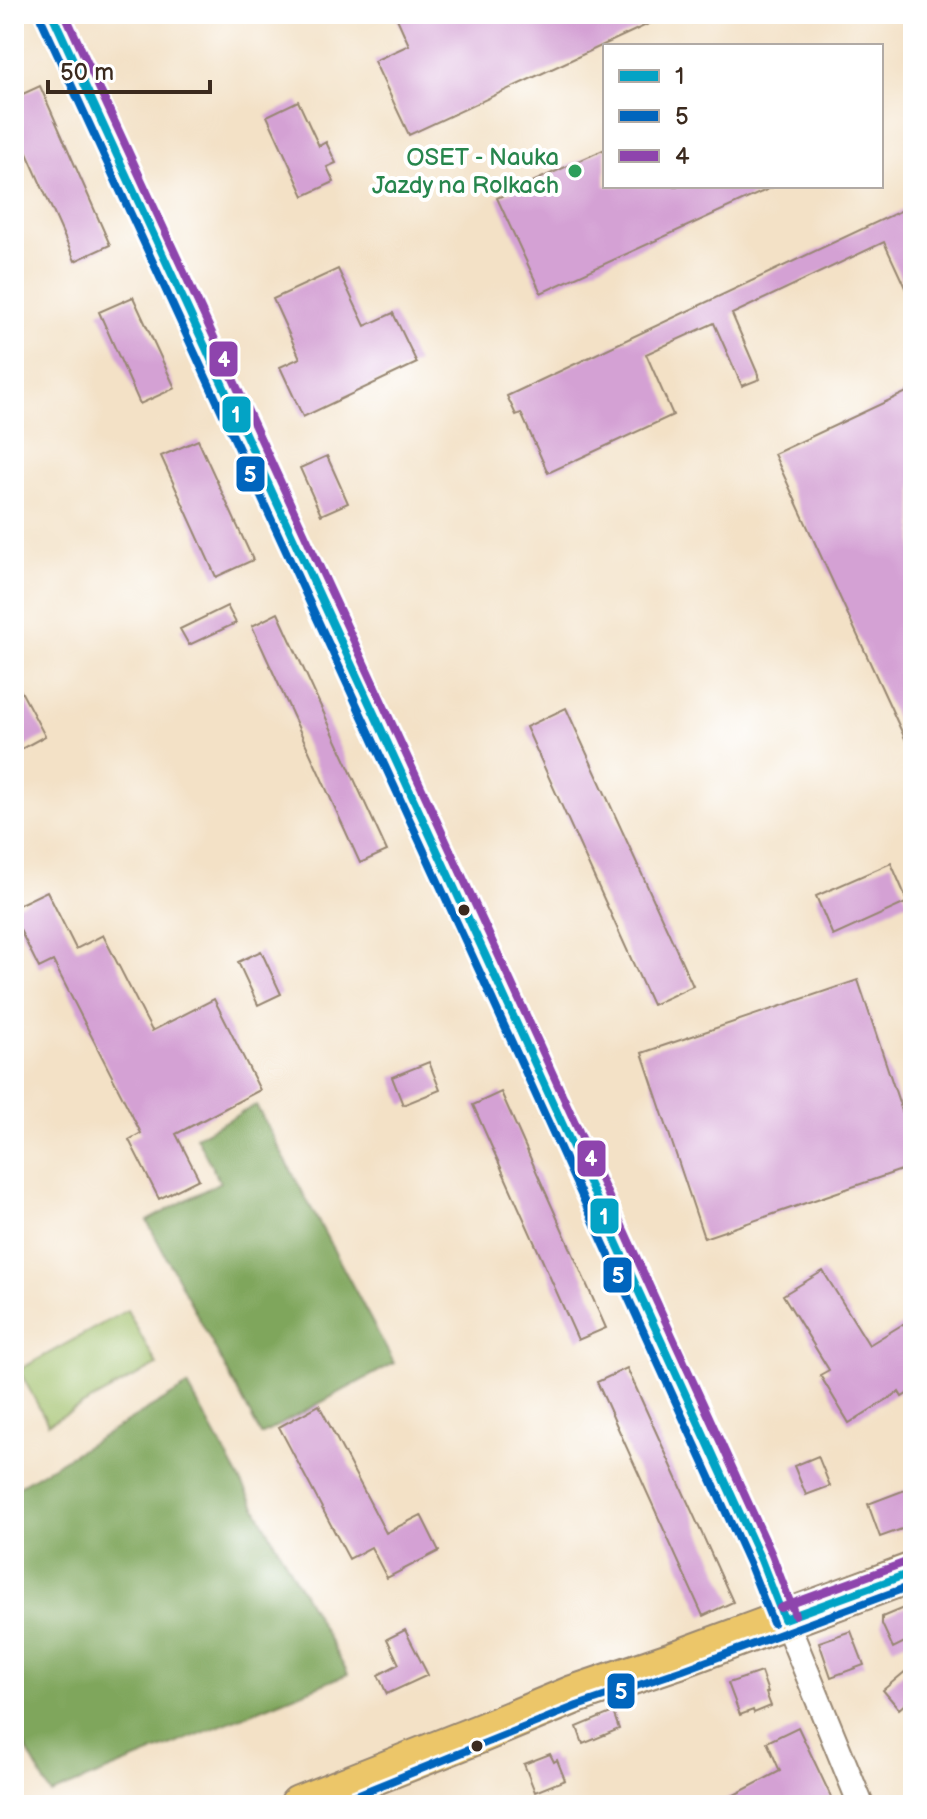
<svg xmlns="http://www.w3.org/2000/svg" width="927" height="1819" font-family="'Balsamiq Sans',sans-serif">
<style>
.green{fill:#9fbf67;stroke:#6d7442;stroke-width:2}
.forest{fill:#7fa65c;stroke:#5d683d;stroke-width:2}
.building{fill:#d4a1d4}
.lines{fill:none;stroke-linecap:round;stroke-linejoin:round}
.street-casing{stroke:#978672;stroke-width:28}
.primary-casing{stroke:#978672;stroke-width:42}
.street{stroke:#fff;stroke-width:24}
.primary{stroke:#ecc669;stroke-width:38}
.bus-1-casing{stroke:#fff;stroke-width:14}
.bus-2-casing{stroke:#fff;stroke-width:14}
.bus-3-casing{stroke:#fff;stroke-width:14}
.bus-1{stroke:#03a3c5;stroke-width:8}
.bus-2{stroke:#0065bd;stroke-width:8}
.bus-3{stroke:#8e44ad;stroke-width:8}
.leisure-dot{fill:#2e9e5b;stroke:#fff;stroke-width:3}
.bus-dot{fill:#3b2a1e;stroke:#fff;stroke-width:3}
.labels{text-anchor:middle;stroke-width:8;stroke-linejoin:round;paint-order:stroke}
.leisure-label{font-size:24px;fill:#27864d;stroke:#fff;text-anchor:end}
.line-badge{stroke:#fff;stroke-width:3}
.badge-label{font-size:22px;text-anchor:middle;font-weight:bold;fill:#fff}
</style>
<rect width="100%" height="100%" fill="#fff"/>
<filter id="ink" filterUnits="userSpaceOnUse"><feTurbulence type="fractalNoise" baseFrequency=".0125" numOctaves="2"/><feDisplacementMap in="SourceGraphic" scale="16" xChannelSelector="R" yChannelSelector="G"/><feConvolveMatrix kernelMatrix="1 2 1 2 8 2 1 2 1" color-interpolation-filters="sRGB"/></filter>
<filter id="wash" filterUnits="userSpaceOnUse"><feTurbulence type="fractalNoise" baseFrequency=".006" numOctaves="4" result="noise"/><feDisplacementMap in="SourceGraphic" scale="32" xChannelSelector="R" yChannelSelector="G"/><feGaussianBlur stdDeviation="1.8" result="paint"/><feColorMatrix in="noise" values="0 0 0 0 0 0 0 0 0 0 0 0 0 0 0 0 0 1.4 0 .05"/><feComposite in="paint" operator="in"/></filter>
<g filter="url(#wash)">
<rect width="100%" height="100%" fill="#f3e1c6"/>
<path class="green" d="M 127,1310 L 157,1365 L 48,1424 L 19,1370 Z"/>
<path class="forest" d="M 256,1105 L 394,1363 L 261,1435 L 147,1221 L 220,1182 L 196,1137 Z
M 188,1386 L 348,1674 L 51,1794 L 14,1726 L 14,1489 Z"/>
<g id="blocks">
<path class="building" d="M 395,14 L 670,14 L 409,135 L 374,61 L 409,45 Z
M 40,86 L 110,245 L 75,261 L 14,124 L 14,98 Z
M 298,101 L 319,146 L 326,142 L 336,163 L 327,167 L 334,182 L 304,196 L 267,116 Z
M 605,149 L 605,186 L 775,186 L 541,293 L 497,198 Z
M 913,205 L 913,305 L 884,242 L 732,314 L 760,379 L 742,386 L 714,323 L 646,354 L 673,415 L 548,473 L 521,413 L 516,415 L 507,396 Z
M 338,269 L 365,326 L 393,313 L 417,363 L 303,417 L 280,367 L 300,358 L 273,299 Z
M 133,297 L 175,388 L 140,404 L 99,312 Z
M 913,389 L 913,756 L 774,454 Z
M 198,440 L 253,560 L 216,577 L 161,456 Z
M 327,456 L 348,503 L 321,515 L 300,468 Z
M 227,606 L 236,623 L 189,645 L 180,629 Z
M 278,613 L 387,851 L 360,863 L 252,626 Z
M 14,678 L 45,736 L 14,753 Z
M 566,708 L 693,986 L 652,1005 L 526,727 Z
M 891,863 L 908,902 L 833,936 L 816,896 Z
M 47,891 L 76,949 L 103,935 L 152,1031 L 214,999 L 260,1090 L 176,1134 L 199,1179 L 159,1199 L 129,1140 L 141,1133 L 53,961 L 39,968 L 14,918 L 14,907 Z
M 261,951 L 281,994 L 258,1005 L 238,962 Z
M 858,980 L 913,1144 L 913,1166 L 704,1238 L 642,1053 Z
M 429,1062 L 440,1090 L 403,1105 L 392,1077 Z
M 501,1092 L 606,1328 L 578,1340 L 473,1105 Z
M 823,1271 L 869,1345 L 913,1318 L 913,1390 L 902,1397 L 899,1392 L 849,1423 L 820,1375 L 829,1370 L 783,1295 Z
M 627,1368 L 733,1602 L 703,1616 L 597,1382 Z
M 319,1405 L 386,1533 L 421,1515 L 439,1551 L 387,1578 L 371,1547 L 349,1559 L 279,1427 Z
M 818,1456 L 830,1486 L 806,1495 L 794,1466 Z
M 913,1487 L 913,1525 L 880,1537 L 868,1504 Z
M 913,1604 L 913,1638 L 893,1648 L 882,1624 L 882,1617 Z
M 405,1630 L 428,1675 L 387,1694 L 378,1675 L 399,1664 L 387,1639 Z
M 851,1631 L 864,1665 L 831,1677 L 819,1642 Z
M 913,1665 L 913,1697 L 899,1709 L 883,1690 Z
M 761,1672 L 768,1692 L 766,1693 L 771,1706 L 754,1713 L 753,1710 L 740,1715 L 728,1683 Z
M 613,1712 L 619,1729 L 583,1744 L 577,1727 Z
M 798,1727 L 835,1805 L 715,1805 L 780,1771 L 767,1742 Z
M 550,1754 L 554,1762 L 557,1760 L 565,1780 L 535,1792 L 524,1764 Z"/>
</g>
</g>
<g filter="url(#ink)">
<use href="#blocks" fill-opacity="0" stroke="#978672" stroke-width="2"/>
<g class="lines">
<g class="street-casing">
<path id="street" d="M 52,14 L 499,985 L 761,1560 L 861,1805"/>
</g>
<g class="primary-casing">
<path id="primary" d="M 299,1805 L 479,1734 L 573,1695 L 679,1659 L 913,1572"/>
</g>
<use href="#street" class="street"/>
<use href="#primary" class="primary"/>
<g class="bus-1-casing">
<path id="bus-1" d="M 52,14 L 499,985 L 761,1560 L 784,1619
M 784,1619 L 913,1572"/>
</g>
<g class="bus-2-casing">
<path id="bus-2" d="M 41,19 L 488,990 L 750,1565 L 773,1623
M 332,1805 L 577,1706 L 683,1670 L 913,1585"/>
</g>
<g class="bus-3-casing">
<path id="bus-3" d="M 65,14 L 510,980 L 772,1555 L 795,1615
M 780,1608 L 909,1561"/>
</g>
<use href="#bus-1" class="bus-1"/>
<use href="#bus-2" class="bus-2"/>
<use href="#bus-3" class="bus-3"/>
</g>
</g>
<circle class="leisure-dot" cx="575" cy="171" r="8"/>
<g class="bus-dot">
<circle cx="464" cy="910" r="7"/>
<circle cx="477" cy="1746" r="7"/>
</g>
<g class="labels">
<g class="leisure-label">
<text x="559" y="165">OSET - Nauka<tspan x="559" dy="28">Jazdy na Rolkach</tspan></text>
</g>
</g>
<g class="line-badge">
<rect x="208" y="340" width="31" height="38" rx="8" fill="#8e44ad"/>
<rect x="221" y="395" width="31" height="39" rx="8" fill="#03a3c5"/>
<rect x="235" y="455" width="31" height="38" rx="8" fill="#0065bd"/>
<rect x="576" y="1139" width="31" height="39" rx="8" fill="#8e44ad"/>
<rect x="589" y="1197" width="31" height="38" rx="8" fill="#03a3c5"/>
<rect x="602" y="1256" width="31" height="38" rx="8" fill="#0065bd"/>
<rect x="606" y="1672" width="30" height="38" rx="8" fill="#0065bd"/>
</g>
<g class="badge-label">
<text x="224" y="367">4</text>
<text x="236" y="422">1</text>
<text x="250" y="482">5</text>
<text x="591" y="1166">4</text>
<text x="604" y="1224">1</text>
<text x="618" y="1283">5</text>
<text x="621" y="1699">5</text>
</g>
<rect width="927" height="1819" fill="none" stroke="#fff" stroke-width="48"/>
<rect x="603" y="44" width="280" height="144" fill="#ffffff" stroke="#b1aaa5" stroke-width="2"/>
<rect x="619" y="70" width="40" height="12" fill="#03a3c5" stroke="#b1aaa5" stroke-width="2"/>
<text x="675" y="84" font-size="24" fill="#3b2a1e">1</text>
<rect x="619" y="110" width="40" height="12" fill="#0065bd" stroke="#b1aaa5" stroke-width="2"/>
<text x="675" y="124" font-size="24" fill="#3b2a1e">5</text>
<rect x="619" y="150" width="40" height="12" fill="#8e44ad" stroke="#b1aaa5" stroke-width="2"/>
<text x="675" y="164" font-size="24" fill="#3b2a1e">4</text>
<path d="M48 80v12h162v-12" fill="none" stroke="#3b2a1e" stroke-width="4"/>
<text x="60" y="80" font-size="24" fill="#3b2a1e" stroke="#ffffff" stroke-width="6" paint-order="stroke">50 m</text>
</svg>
